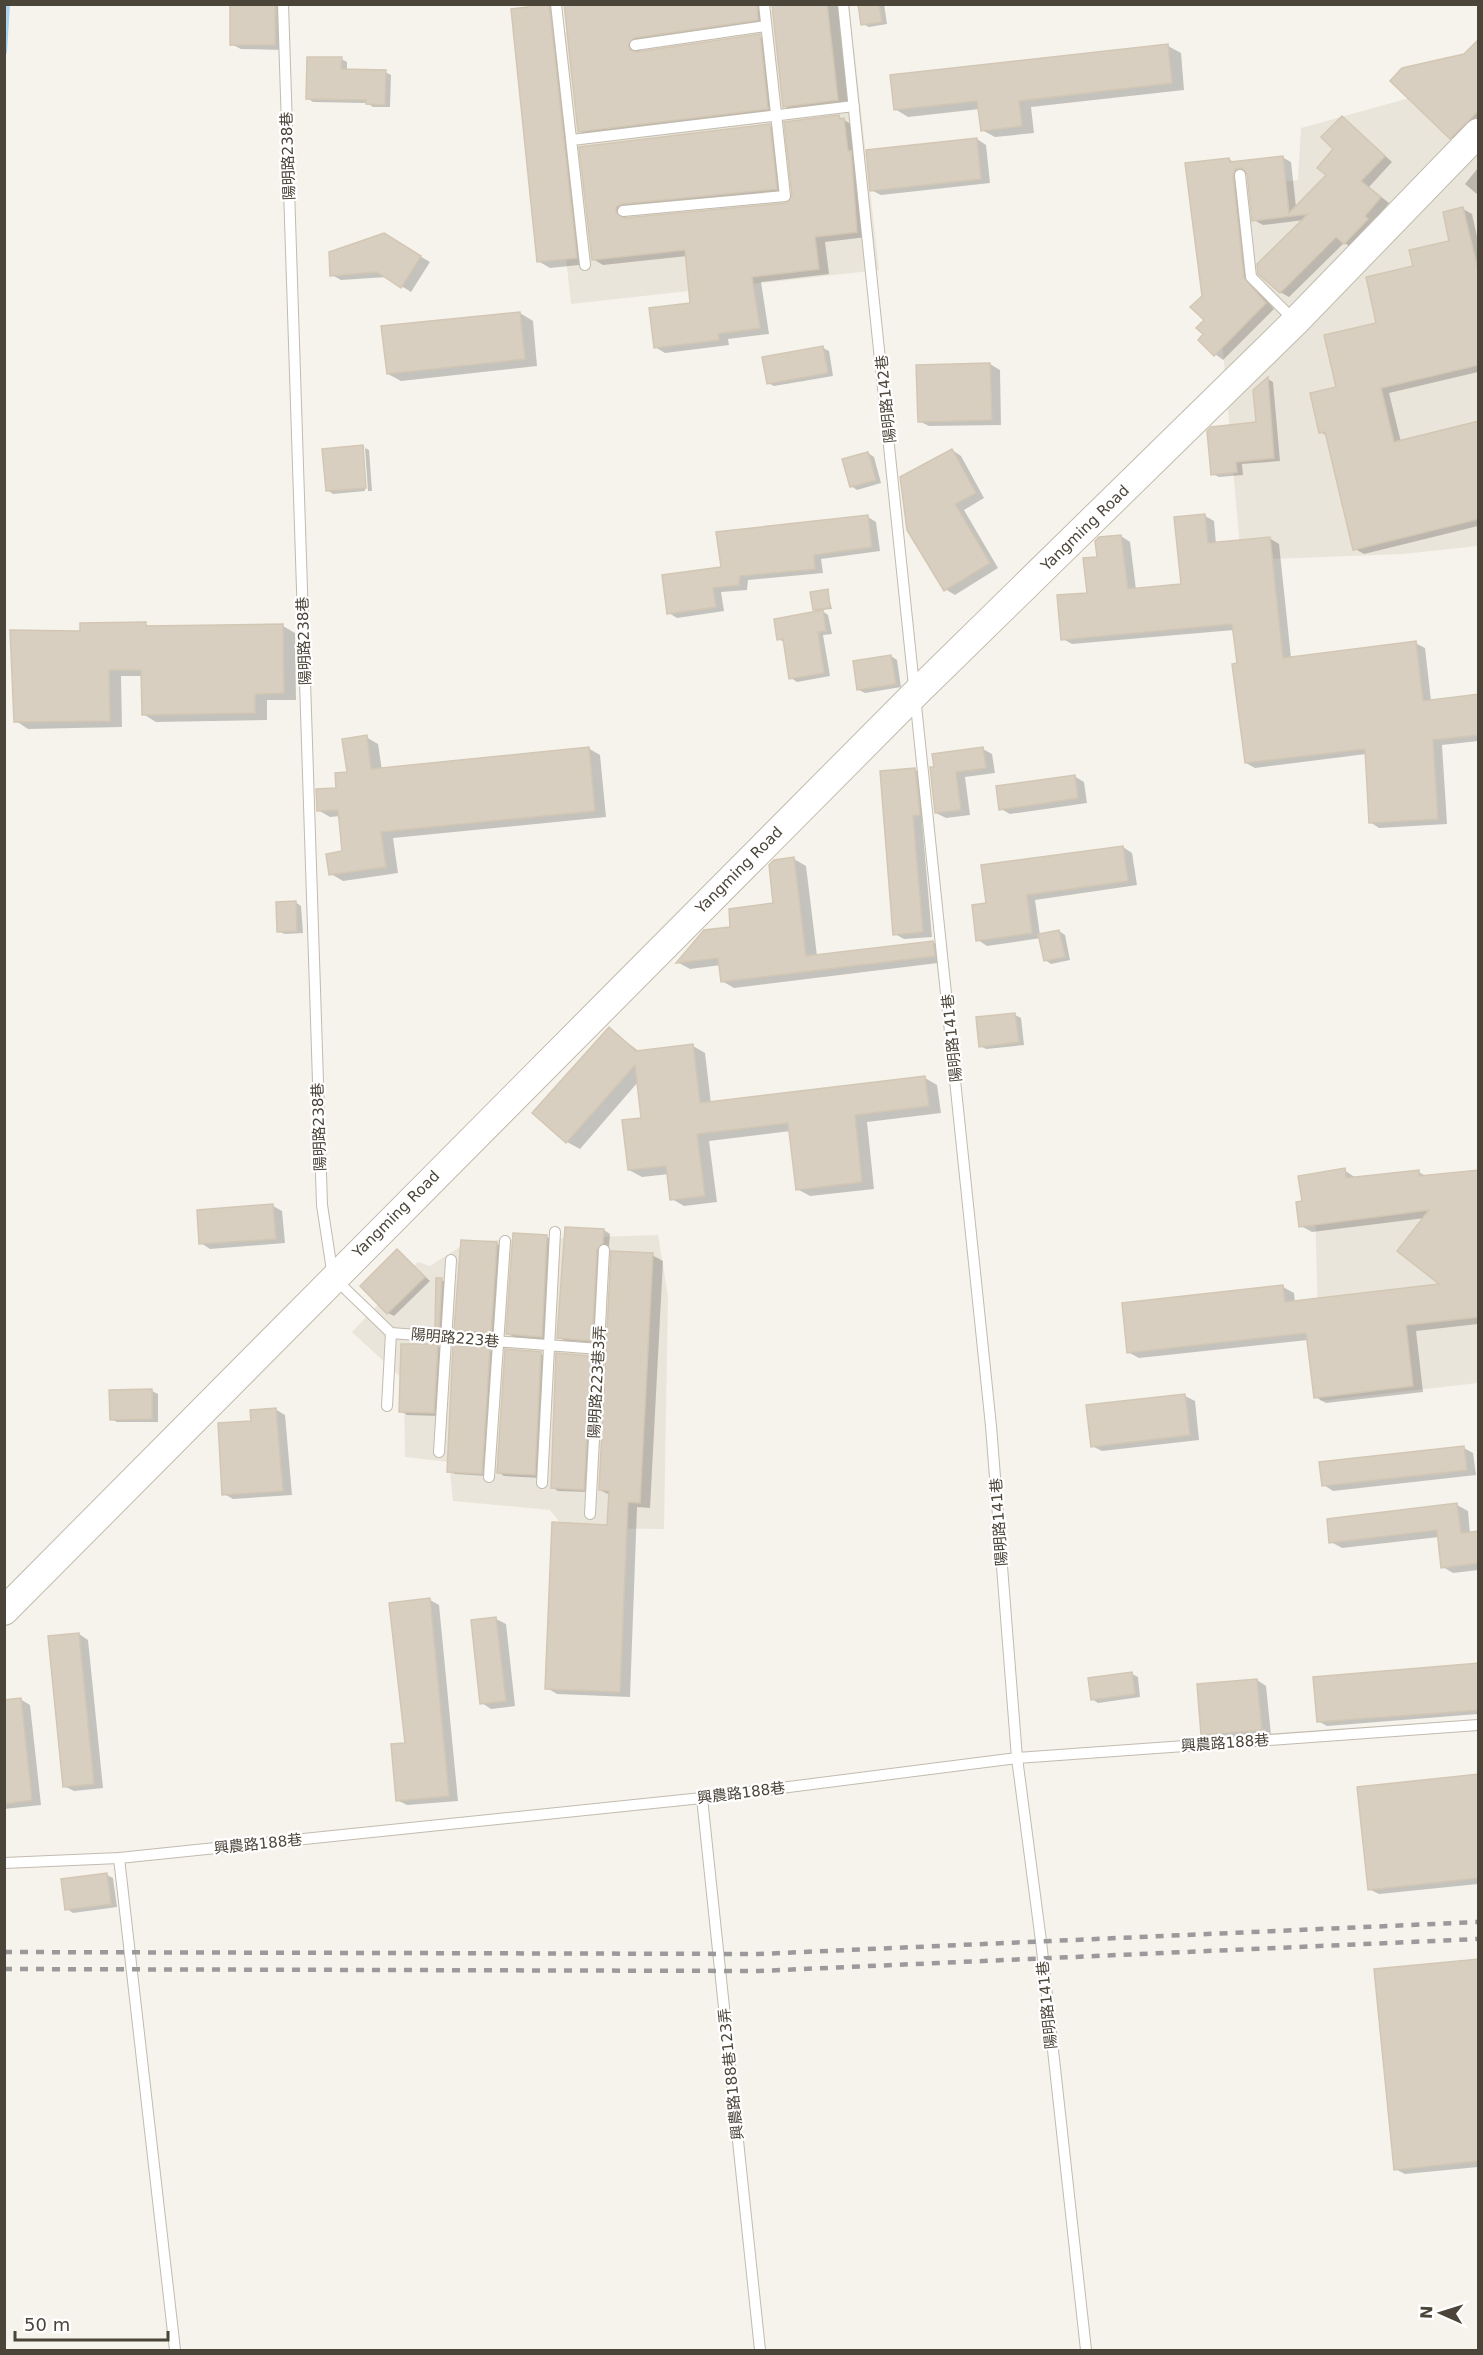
<svg xmlns="http://www.w3.org/2000/svg" width="1483" height="2355" font-family="'DejaVu Sans','Noto Sans TC',sans-serif">
<style>
.residential{fill:#eae5da}
.shadow{fill:#0003}
.lines{fill:none;stroke-linecap:round;stroke-linejoin:round}
.stream{stroke:#a9d4f2;stroke-width:6}
.building{fill:#d8cfc1;stroke:#d3c7b4;stroke-width:1.5}
.service-casing{stroke:#c2bbae;stroke-width:12}
.tertiary-casing{stroke:#c2bbae;stroke-width:30}
.service{stroke:#fff;stroke-width:10}
.tertiary{stroke:#fff;stroke-width:28}
.rail{stroke:#9a9a9a;stroke-width:4.5;stroke-dasharray:8 8;stroke-linecap:butt}
.labels{text-anchor:middle;stroke-width:4.5;stroke-linejoin:round;paint-order:stroke}
.street-label{font-size:15px;fill:#4b4439;stroke:#fff}
</style>
<rect width="100%" height="100%" fill="#f6f3ec"/>
<path class="residential" d="M 818,5 L 849,5 L 879,270 L 571,304 L 542,35 Z
M 1478,79 L 1478,546 L 1403,554 L 1241,560 L 1209,191 L 1298,180 L 1301,128 Z
M 1478,1186 L 1478,1383 L 1320,1401 L 1315,1205 Z
M 658,1235 L 668,1296 L 664,1529 L 564,1528 L 550,1510 L 453,1501 L 449,1462 L 405,1457 L 404,1380 L 352,1332 L 418,1262 L 430,1266 L 469,1241 Z"/>
<path class="shadow" d="M 232,4 L 284,4 L 284,50 L 241,49 L 231,44 Z
M 530,4 L 562,6 L 560,12 L 588,264 L 550,268 L 538,261 Z
M 565,4 L 773,4 L 768,8 L 769,26 L 646,44 L 638,54 L 759,36 L 771,43 L 779,115 L 591,138 L 579,131 Z
M 773,4 L 838,4 L 849,107 L 796,113 L 784,106 Z
M 859,4 L 884,4 L 887,24 L 869,27 L 863,24 Z
M 1478,41 L 1478,124 L 1460,143 L 1451,137 L 1464,56 Z
M 1168,46 L 1181,53 L 1184,90 L 1031,107 L 1034,133 L 995,137 L 982,130 L 980,109 L 908,117 L 895,109 Z
M 341,59 L 347,62 L 347,71 L 385,72 L 391,75 L 390,107 L 373,107 L 367,103 L 313,102 L 307,98 Z
M 839,117 L 854,126 L 867,237 L 825,242 L 829,274 L 761,282 L 769,334 L 728,339 L 729,345 L 665,353 L 655,347 L 692,304 L 687,256 L 603,265 L 593,259 L 581,148 L 769,125 L 779,131 L 786,194 L 626,213 L 625,220 L 786,205 Z
M 1342,117 L 1392,162 L 1369,187 L 1389,203 L 1353,248 L 1344,243 L 1289,297 L 1278,291 L 1304,220 L 1263,225 L 1254,220 L 1249,173 L 1244,174 L 1252,284 L 1274,309 L 1223,360 L 1215,354 L 1205,334 L 1203,296 L 1229,159 L 1235,163 L 1282,157 L 1291,162 L 1296,207 L 1328,175 Z
M 977,139 L 986,145 L 990,183 L 881,195 L 871,190 Z
M 1478,168 L 1478,195 L 1465,184 Z
M 1463,209 L 1472,214 L 1478,241 L 1478,372 L 1389,393 L 1401,442 L 1478,423 L 1478,526 L 1364,554 L 1355,549 L 1328,436 L 1320,432 L 1338,388 L 1378,324 L 1415,267 L 1451,242 Z
M 384,235 L 430,262 L 411,292 L 387,277 L 341,280 L 332,275 Z
M 520,313 L 533,321 L 537,366 L 401,381 L 388,374 Z
M 823,348 L 829,351 L 833,376 L 774,386 L 768,383 Z
M 990,364 L 1000,370 L 1001,425 L 929,426 L 919,421 L 918,366 Z
M 1268,379 L 1273,382 L 1280,461 L 1242,464 L 1243,475 L 1219,477 L 1213,474 L 1257,423 Z
M 363,447 L 369,450 L 372,491 L 368,491 L 365,448 L 362,448 L 365,491 L 333,494 L 327,490 Z
M 952,450 L 961,456 L 984,498 L 964,510 L 998,568 L 955,595 L 945,589 Z
M 868,453 L 874,457 L 881,483 L 857,490 L 851,486 Z
M 1205,516 L 1214,521 L 1216,544 L 1269,538 L 1279,544 L 1291,658 L 1415,643 L 1425,648 L 1431,701 L 1478,695 L 1478,741 L 1442,745 L 1447,824 L 1379,828 L 1370,822 L 1366,754 L 1255,768 L 1246,763 L 1234,630 L 1072,644 L 1063,639 L 1089,594 L 1098,558 L 1121,536 L 1130,542 L 1136,590 L 1182,585 Z
M 868,517 L 876,522 L 880,551 L 821,559 L 823,573 L 748,580 L 747,590 L 721,592 L 724,611 L 677,618 L 669,613 L 722,568 Z
M 827,591 L 832,609 L 821,610 L 828,615 L 832,634 L 823,635 L 830,676 L 797,682 L 791,678 L 785,643 L 779,639 L 819,612 L 814,609 Z
M 145,624 L 152,628 L 283,626 L 295,633 L 296,700 L 267,700 L 267,720 L 156,722 L 143,714 L 142,676 L 121,676 L 122,727 L 28,729 L 16,721 L 81,632 Z
M 891,656 L 897,660 L 901,687 L 865,693 L 859,690 Z
M 366,737 L 378,744 L 382,770 L 588,748 L 600,755 L 606,817 L 393,838 L 398,873 L 343,881 L 331,874 L 344,853 L 340,816 L 330,817 L 318,810 L 338,790 Z
M 983,749 L 992,754 L 995,773 L 965,777 L 970,815 L 946,818 L 936,813 L 932,768 Z
M 915,770 L 924,775 L 929,820 L 922,821 L 932,937 L 904,939 L 895,934 Z
M 1074,776 L 1084,782 L 1087,803 L 1010,814 L 1001,809 Z
M 1123,847 L 1132,853 L 1137,885 L 1035,900 L 1040,935 L 1059,931 L 1065,935 L 1070,960 L 1051,964 L 1045,960 L 1041,938 L 987,946 L 978,940 L 988,904 Z
M 794,859 L 806,866 L 817,956 L 933,942 L 945,949 L 946,962 L 734,988 L 722,981 L 721,965 L 690,969 L 679,963 L 775,905 Z
M 295,902 L 301,906 L 303,933 L 285,934 L 278,931 Z
M 1015,1015 L 1021,1018 L 1024,1045 L 986,1049 L 980,1046 Z
M 609,1029 L 640,1052 L 693,1046 L 705,1053 L 711,1104 L 925,1078 L 937,1085 L 941,1113 L 867,1122 L 874,1189 L 810,1196 L 797,1189 L 791,1131 L 709,1141 L 717,1202 L 684,1206 L 672,1199 L 669,1174 L 642,1177 L 629,1170 L 643,1119 L 638,1082 L 580,1149 L 567,1142 L 534,1113 Z
M 1344,1170 L 1356,1178 L 1419,1172 L 1427,1177 L 1478,1171 L 1478,1324 L 1416,1331 L 1423,1392 L 1326,1403 L 1315,1397 L 1308,1340 L 1139,1358 L 1128,1352 L 1283,1287 L 1294,1293 L 1295,1303 L 1443,1285 L 1425,1218 L 1312,1232 L 1301,1226 L 1304,1203 Z
M 273,1206 L 282,1211 L 285,1243 L 210,1249 L 201,1243 Z
M 604,1230 L 610,1234 L 609,1246 L 602,1253 L 597,1343 L 565,1341 L 559,1337 Z
M 547,1237 L 553,1240 L 548,1340 L 514,1337 L 508,1334 Z
M 462,1241 L 497,1244 L 503,1247 L 497,1336 L 462,1333 L 456,1330 Z
M 398,1251 L 430,1281 L 394,1316 L 388,1313 Z
M 652,1255 L 663,1261 L 650,1508 L 637,1507 L 630,1697 L 557,1694 L 547,1688 L 609,1526 L 610,1495 L 600,1490 Z
M 438,1279 L 448,1283 L 442,1331 L 436,1328 Z
M 438,1346 L 444,1349 L 440,1416 L 407,1415 L 401,1411 Z
M 490,1350 L 496,1353 L 487,1476 L 455,1474 L 449,1471 Z
M 541,1354 L 547,1357 L 541,1478 L 504,1476 L 498,1472 Z
M 590,1357 L 596,1361 L 589,1492 L 558,1491 L 552,1487 Z
M 152,1391 L 158,1394 L 158,1422 L 117,1422 L 111,1419 Z
M 1185,1396 L 1195,1401 L 1199,1440 L 1102,1451 L 1092,1446 Z
M 275,1409 L 285,1415 L 292,1495 L 233,1499 L 224,1494 Z
M 1464,1448 L 1473,1453 L 1476,1475 L 1333,1491 L 1324,1485 Z
M 1457,1505 L 1468,1511 L 1470,1534 L 1478,1533 L 1478,1570 L 1453,1573 L 1443,1567 L 1439,1537 L 1342,1548 L 1331,1542 Z
M 430,1600 L 439,1605 L 458,1801 L 407,1805 L 397,1800 Z
M 496,1619 L 506,1624 L 515,1706 L 491,1709 L 482,1703 Z
M 79,1634 L 88,1640 L 103,1788 L 74,1791 L 64,1786 Z
M 1478,1665 L 1478,1714 L 1327,1726 L 1318,1721 Z
M 1132,1674 L 1138,1677 L 1140,1697 L 1098,1703 L 1092,1699 Z
M 1257,1680 L 1266,1686 L 1271,1735 L 1212,1740 L 1203,1734 Z
M 20,1699 L 30,1705 L 41,1805 L 4,1809 L 4,1701 Z
M 1478,1776 L 1478,1884 L 1379,1894 L 1369,1889 Z
M 107,1875 L 113,1878 L 117,1907 L 73,1913 L 67,1909 Z
M 1478,1960 L 1478,2167 L 1405,2174 L 1395,2169 Z"/>
<g class="lines">
<path class="stream" d="M 4,52 L 7,4"/>
</g>
<path class="building" d="M 230,4 L 275,4 L 275,45 L 230,45 Z
M 528,4 L 549,4 L 577,258 L 537,262 L 511,9 L 528,7 Z
M 564,4 L 757,4 L 758,20 L 634,38 L 628,45 L 630,50 L 636,52 L 760,34 L 768,109 L 578,132 Z
M 772,4 L 827,4 L 838,100 L 783,107 Z
M 858,4 L 879,4 L 882,22 L 861,25 Z
M 1479,39 L 1479,110 L 1450,139 L 1390,81 L 1402,68 L 1464,54 Z
M 1168,44 L 1172,83 L 1019,101 L 1022,126 L 981,131 L 977,101 L 894,110 L 890,75 Z
M 307,57 L 342,57 L 341,69 L 386,70 L 385,105 L 366,104 L 366,100 L 306,99 Z
M 839,115 L 840,119 L 844,118 L 848,151 L 851,151 L 857,232 L 815,237 L 819,269 L 752,277 L 760,328 L 718,334 L 719,340 L 654,348 L 649,308 L 690,303 L 685,250 L 592,260 L 579,147 L 770,124 L 777,189 L 622,204 L 616,207 L 616,212 L 624,218 L 786,203 L 792,195 L 784,122 Z
M 1342,116 L 1385,156 L 1361,181 L 1381,197 L 1365,216 L 1368,219 L 1344,244 L 1336,237 L 1280,293 L 1258,274 L 1257,264 L 1308,214 L 1252,221 L 1247,174 L 1242,168 L 1235,169 L 1233,176 L 1244,278 L 1266,303 L 1214,356 L 1198,340 L 1203,334 L 1196,328 L 1204,320 L 1190,307 L 1202,296 L 1185,163 L 1229,158 L 1230,162 L 1283,156 L 1289,213 L 1326,175 L 1317,168 L 1333,149 L 1321,137 Z
M 977,138 L 981,179 L 870,191 L 866,150 Z
M 1463,207 L 1479,274 L 1479,365 L 1381,388 L 1394,442 L 1479,421 L 1479,519 L 1353,550 L 1325,432 L 1319,433 L 1310,393 L 1336,387 L 1324,335 L 1376,323 L 1366,277 L 1413,266 L 1409,250 L 1449,241 L 1443,212 Z
M 384,233 L 421,256 L 401,288 L 377,272 L 330,276 L 329,252 Z
M 520,312 L 525,359 L 387,374 L 381,326 Z
M 823,346 L 828,373 L 767,384 L 762,357 Z
M 990,363 L 992,420 L 918,422 L 916,365 Z
M 1268,377 L 1274,458 L 1236,462 L 1237,472 L 1211,475 L 1207,431 L 1211,427 L 1256,422 L 1253,390 Z
M 363,445 L 366,488 L 326,491 L 322,449 Z
M 952,449 L 976,493 L 955,504 L 990,563 L 944,591 L 907,530 L 900,477 Z
M 868,452 L 876,480 L 850,487 L 842,459 Z
M 1205,514 L 1208,543 L 1270,537 L 1283,658 L 1416,641 L 1423,701 L 1479,694 L 1479,735 L 1433,740 L 1438,819 L 1369,823 L 1365,749 L 1245,763 L 1232,664 L 1237,663 L 1232,624 L 1061,640 L 1057,595 L 1087,593 L 1083,558 L 1097,557 L 1095,541 L 1099,537 L 1121,535 L 1128,589 L 1181,584 L 1174,517 Z
M 868,515 L 872,547 L 814,555 L 815,569 L 740,576 L 739,585 L 713,588 L 716,607 L 667,614 L 662,575 L 721,567 L 716,532 Z
M 828,589 L 830,608 L 813,610 L 810,592 Z
M 823,610 L 826,631 L 818,632 L 824,673 L 789,679 L 783,639 L 777,640 L 774,619 Z
M 146,622 L 146,626 L 283,624 L 284,693 L 255,694 L 255,713 L 142,715 L 141,670 L 109,670 L 110,721 L 14,722 L 10,630 L 80,631 L 80,623 Z
M 891,655 L 896,684 L 857,690 L 853,661 Z
M 367,735 L 371,769 L 589,747 L 595,811 L 381,832 L 386,867 L 329,875 L 326,854 L 342,851 L 338,810 L 317,811 L 316,789 L 336,788 L 335,773 L 347,772 L 342,739 Z
M 983,747 L 986,768 L 956,772 L 961,810 L 935,813 L 930,767 L 934,767 L 932,754 Z
M 915,768 L 920,815 L 913,816 L 923,932 L 893,935 L 880,771 Z
M 1075,775 L 1078,798 L 999,810 L 996,786 Z
M 1123,846 L 1128,881 L 1027,895 L 1032,933 L 976,941 L 972,905 L 986,903 L 981,865 Z
M 794,857 L 806,956 L 933,941 L 935,956 L 721,982 L 718,958 L 676,963 L 704,930 L 730,927 L 729,909 L 773,903 L 769,865 L 774,860 Z
M 296,901 L 297,931 L 277,932 L 276,902 Z
M 1059,930 L 1065,957 L 1044,961 L 1038,934 Z
M 1015,1013 L 1019,1042 L 979,1047 L 976,1017 Z
M 609,1027 L 636,1051 L 693,1044 L 700,1103 L 925,1076 L 929,1106 L 855,1115 L 862,1182 L 796,1190 L 788,1123 L 697,1134 L 705,1196 L 670,1200 L 666,1166 L 628,1170 L 622,1120 L 641,1118 L 635,1065 L 566,1143 L 532,1113 Z
M 1345,1168 L 1346,1178 L 1419,1170 L 1419,1176 L 1479,1170 L 1479,1317 L 1406,1325 L 1413,1386 L 1314,1398 L 1306,1333 L 1127,1353 L 1122,1303 L 1283,1285 L 1285,1302 L 1439,1284 L 1397,1251 L 1429,1210 L 1299,1227 L 1296,1202 L 1302,1201 L 1298,1176 Z
M 273,1204 L 276,1239 L 199,1244 L 197,1210 Z
M 565,1227 L 604,1229 L 603,1243 L 597,1250 L 592,1341 L 557,1338 Z
M 513,1233 L 547,1235 L 542,1337 L 506,1334 Z
M 461,1240 L 497,1242 L 491,1333 L 454,1330 Z
M 397,1249 L 425,1277 L 387,1314 L 360,1286 Z
M 611,1251 L 653,1253 L 640,1503 L 628,1502 L 620,1692 L 545,1689 L 552,1522 L 607,1525 L 609,1491 L 599,1490 Z
M 436,1278 L 442,1278 L 439,1329 L 435,1329 Z
M 401,1344 L 438,1344 L 434,1413 L 399,1412 Z
M 453,1345 L 490,1348 L 482,1474 L 447,1472 Z
M 505,1349 L 541,1352 L 535,1475 L 497,1473 Z
M 556,1353 L 591,1356 L 584,1490 L 551,1488 Z
M 152,1389 L 152,1419 L 110,1420 L 109,1390 Z
M 1185,1394 L 1190,1435 L 1091,1447 L 1086,1405 Z
M 276,1408 L 283,1491 L 222,1495 L 218,1423 L 251,1421 L 250,1410 Z
M 1464,1446 L 1467,1470 L 1322,1486 L 1319,1462 Z
M 1457,1503 L 1461,1533 L 1479,1531 L 1479,1563 L 1441,1568 L 1437,1530 L 1329,1543 L 1327,1519 Z
M 430,1598 L 449,1796 L 396,1801 L 391,1744 L 405,1743 L 389,1603 Z
M 496,1617 L 506,1701 L 480,1704 L 471,1620 Z
M 79,1633 L 94,1784 L 63,1787 L 48,1636 Z
M 1479,1663 L 1479,1710 L 1317,1722 L 1313,1677 Z
M 1132,1672 L 1135,1694 L 1091,1700 L 1088,1678 Z
M 1257,1679 L 1262,1730 L 1201,1735 L 1197,1684 Z
M 21,1698 L 32,1800 L 4,1804 L 4,1700 Z
M 1479,1774 L 1479,1878 L 1368,1890 L 1357,1787 Z
M 107,1873 L 111,1904 L 65,1910 L 61,1879 Z
M 1479,1959 L 1479,2161 L 1394,2170 L 1374,1969 Z"/>
<g class="lines">
<g class="service-casing">
<path id="service" d="M 283,4 L 322,1205 L 333,1277 L 391,1333 L 599,1349
M 556,4 L 585,265
M 843,4 L 991,1426 L 1017,1758 L 1041,1941 L 1086,2350
M 635,45 L 766,26
M 572,140 L 854,106
M 1240,175 L 1251,277 L 1295,321
M 623,211 L 785,196 L 764,4
M 387,1406 L 391,1333
M 439,1452 L 451,1260
M 489,1477 L 505,1241
M 542,1483 L 555,1232
M 590,1514 L 604,1250
M 702,1798 L 760,2350
M 119,1858 L 175,2350
M 4,1863 L 119,1858 L 702,1798 L 1017,1758 L 1478,1725"/>
</g>
<g class="tertiary-casing">
<path id="tertiary" d="M 4,1611 L 917,692 L 1296,321 L 1478,133"/>
</g>
<use href="#service" class="service"/>
<use href="#tertiary" class="tertiary"/>
<path class="rail" d="M 4,1952 L 758,1954 L 1478,1922
M 4,1969 L 758,1971 L 1478,1939"/>
</g>
<g class="labels">
<g class="street-label">
<text transform="translate(288 156) rotate(-92)" y="5">陽明路238巷</text>
<text transform="translate(886 399) rotate(-96)" y="5">陽明路142巷</text>
<text transform="translate(1085 528) rotate(-44)" y="5">Yangming Road</text>
<text transform="translate(304 641) rotate(-92)" y="5">陽明路238巷</text>
<text transform="translate(739 870) rotate(-45)" y="5">Yangming Road</text>
<text transform="translate(952 1038) rotate(-96)" y="5">陽明路141巷</text>
<text transform="translate(319 1127) rotate(-92)" y="5">陽明路238巷</text>
<text transform="translate(396 1214) rotate(-45)" y="5">Yangming Road</text>
<text transform="translate(455 1338) rotate(5)" y="5">陽明路223巷</text>
<text transform="translate(597 1382) rotate(-87)" y="5">陽明路223巷3弄</text>
<text transform="translate(999 1522) rotate(-94)" y="5">陽明路141巷</text>
<text transform="translate(1225 1743) rotate(-4)" y="5">興農路188巷</text>
<text transform="translate(741 1793) rotate(-7)" y="5">興農路188巷</text>
<text transform="translate(258 1844) rotate(-6)" y="5">興農路188巷</text>
<text transform="translate(1047 2005) rotate(-96)" y="5">陽明路141巷</text>
<text transform="translate(731 2074) rotate(-96)" y="5">興農路188巷123弄</text>
</g>
</g>
<rect width="1483" height="2355" fill="none" stroke="#4b4439" stroke-width="12"/>
<g transform="translate(1441 2313) rotate(273)" stroke="#ffffff" stroke-width="4.5" paint-order="stroke">
<path d="M0-4.5L10 22L0 15L-10 22Z" fill="#4b4439"/>
<text y="-9" font-size="16" font-weight="bold" text-anchor="middle" fill="#4b4439">N</text>
</g>
<path d="M15 2331v9h153v-9" fill="none" stroke="#4b4439" stroke-width="3"/>
<text x="24" y="2331" font-size="18" fill="#4b4439" stroke="#ffffff" stroke-width="4.5" paint-order="stroke">50 m</text>
</svg>
